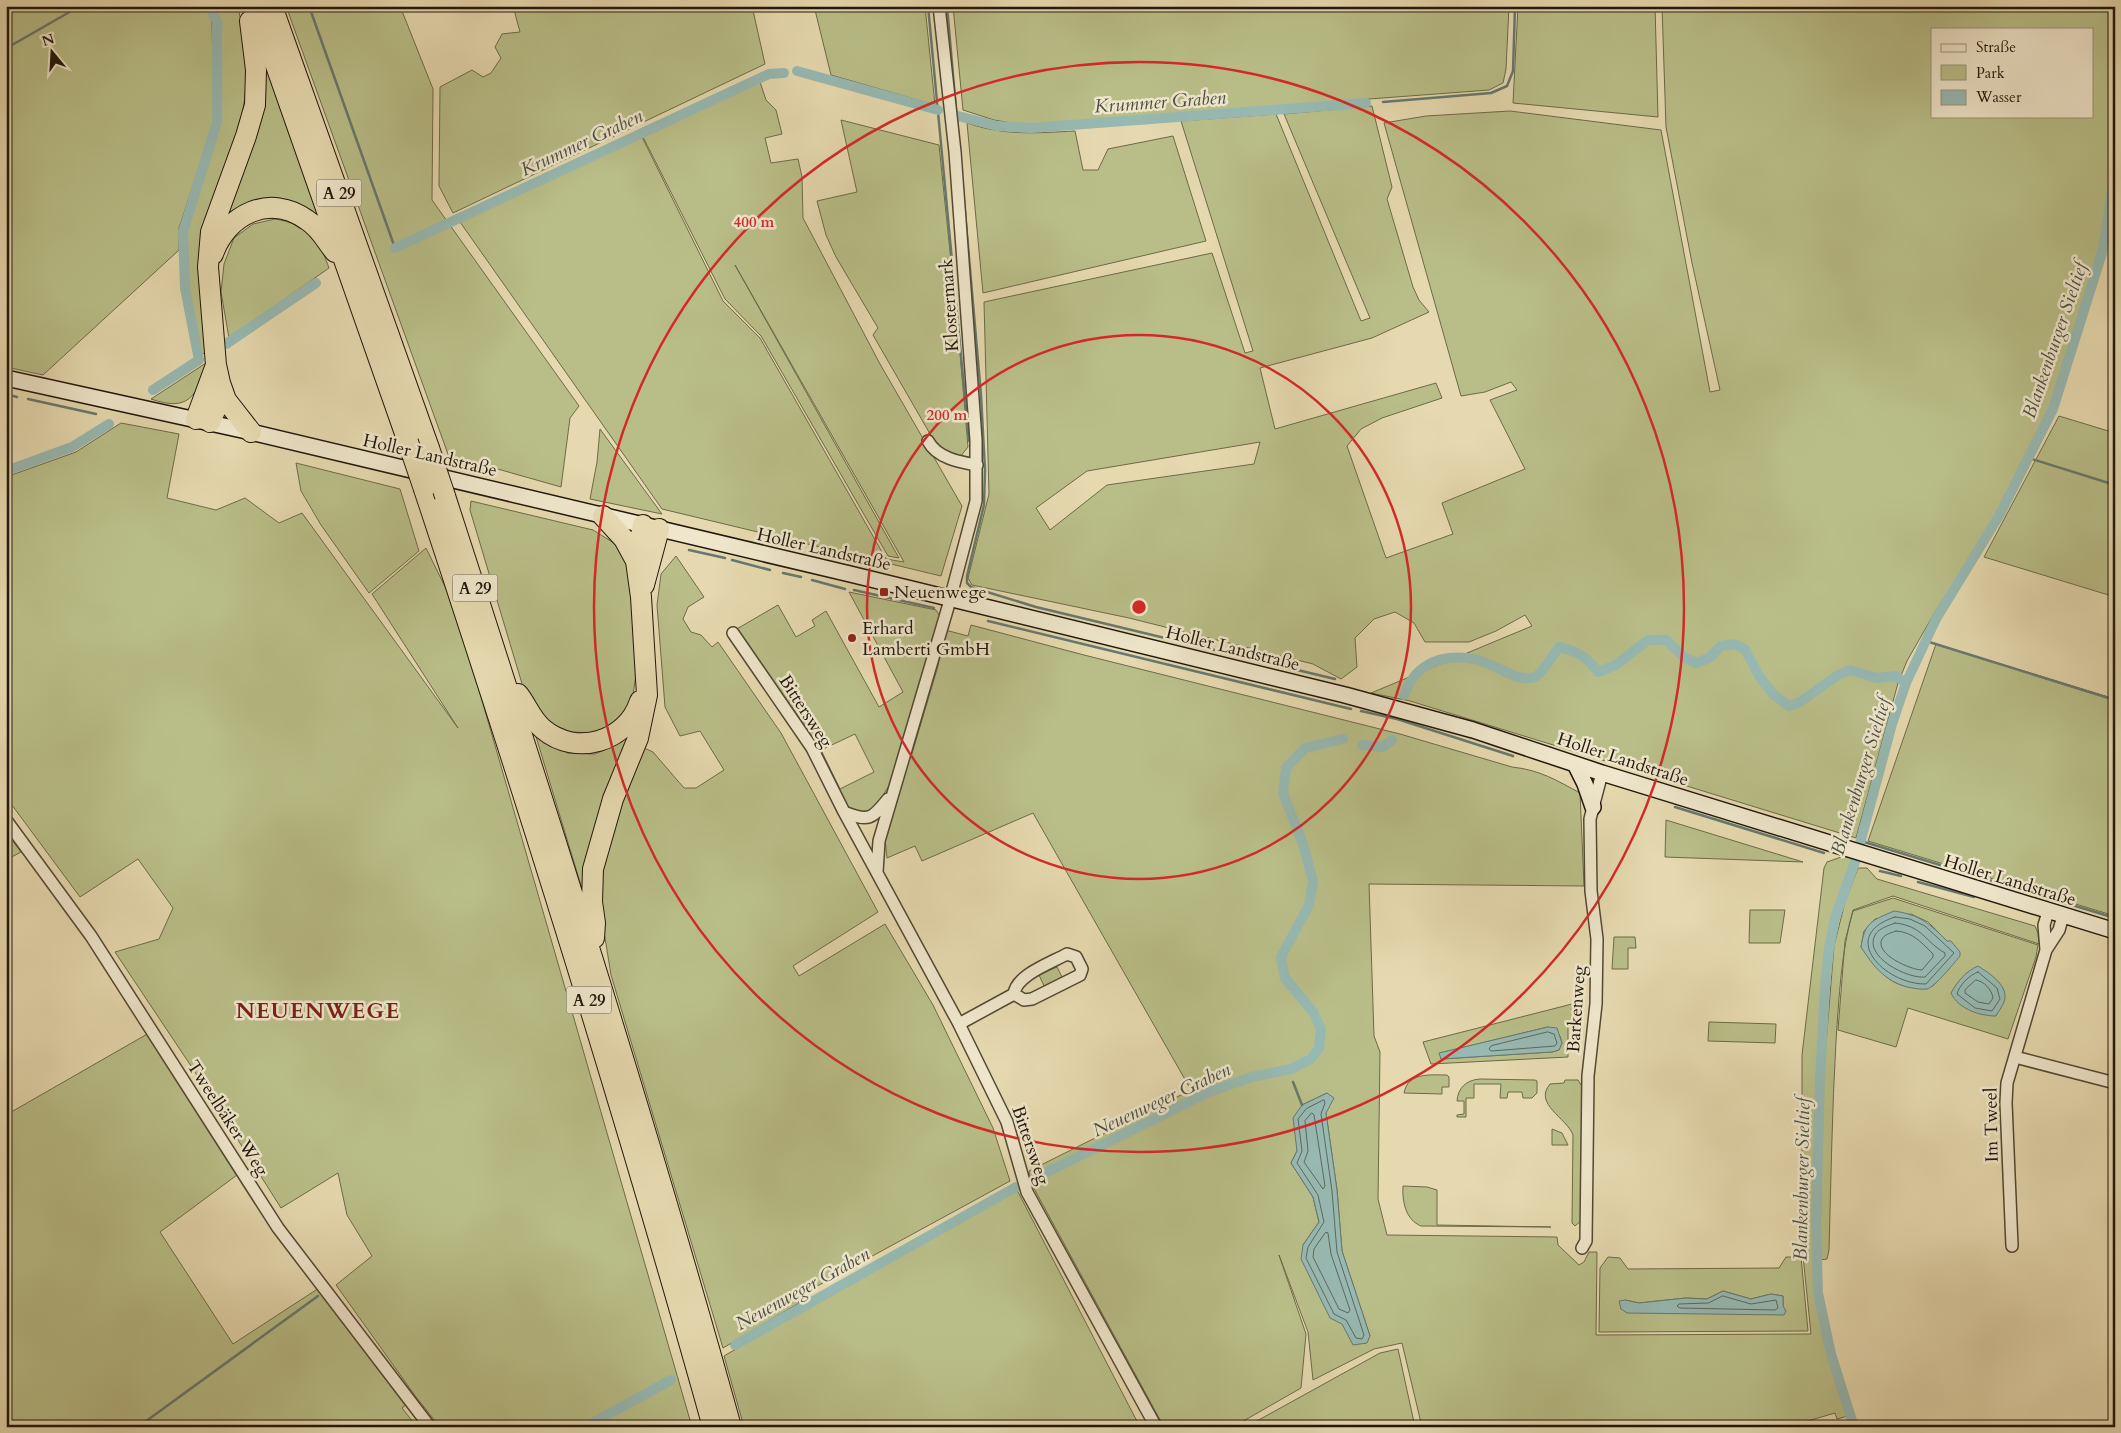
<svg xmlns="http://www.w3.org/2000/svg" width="2121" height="1433" font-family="Cardo,serif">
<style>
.green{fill:#b9be88;stroke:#6c6a49;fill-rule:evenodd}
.water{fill:#97b9b2;stroke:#67786f}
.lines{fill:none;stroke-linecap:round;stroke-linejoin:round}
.shore{stroke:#5c685e;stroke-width:1}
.stream{stroke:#67786f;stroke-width:2.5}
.canal{stroke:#97b9b2;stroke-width:10}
.minor-casing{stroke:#524833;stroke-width:14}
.secondary-casing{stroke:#20170a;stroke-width:18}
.motorway-casing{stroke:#20170a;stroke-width:22}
.minor{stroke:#efe6cb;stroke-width:11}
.secondary{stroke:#efe6cb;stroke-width:15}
.motorway{stroke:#e6d9af;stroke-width:20}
.motorway-bridge-casing{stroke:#20170a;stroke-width:22;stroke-linecap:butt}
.motorway-bridge{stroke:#e6d9af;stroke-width:20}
.ring{fill:none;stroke:#d62828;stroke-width:2.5}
.poi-dot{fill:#8f2418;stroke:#efe6cb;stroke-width:2}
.labels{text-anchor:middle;stroke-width:5;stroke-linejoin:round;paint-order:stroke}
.shield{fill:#efe6cb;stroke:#5e5544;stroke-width:1}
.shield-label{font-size:16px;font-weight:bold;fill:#20170a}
.street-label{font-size:18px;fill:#20170a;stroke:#efe6cb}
.poi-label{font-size:18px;fill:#20170a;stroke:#efe6cb;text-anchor:start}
.water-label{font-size:19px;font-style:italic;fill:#4a5045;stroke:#efe6cb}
.district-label{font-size:22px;font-weight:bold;letter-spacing:1px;fill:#7a1f14;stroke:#efe6cb}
.centre{fill:#d62828;stroke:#efe6cb;stroke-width:2.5}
.ring-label{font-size:15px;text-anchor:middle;font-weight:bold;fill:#d62828;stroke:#efe6cb;stroke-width:5;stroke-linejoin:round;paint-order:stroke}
</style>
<rect width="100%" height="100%" fill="#e6d9af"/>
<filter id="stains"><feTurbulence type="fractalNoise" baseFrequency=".004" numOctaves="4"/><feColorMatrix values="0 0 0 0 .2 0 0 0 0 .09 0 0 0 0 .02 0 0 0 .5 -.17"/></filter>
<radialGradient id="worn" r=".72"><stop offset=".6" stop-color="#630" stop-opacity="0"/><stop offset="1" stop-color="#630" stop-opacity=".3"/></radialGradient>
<path class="green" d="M 6,6 L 206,6 L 212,22 L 214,122 L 179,228 L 179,250 L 43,375 L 6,367 Z
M 214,6 L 238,6 C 249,64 251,94 232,150 L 207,352 L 200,355 L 188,288 L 187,231 L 221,121 L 220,23 Z
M 286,6 L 400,6 L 433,89 L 432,200 L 579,406 L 570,418 L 561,487 L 473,462 L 453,468 Z
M 513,6 L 752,6 L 765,64 L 453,213 L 439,186 L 440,87 L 472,70 L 483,77 L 491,73 L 501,58 L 495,47 L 502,34 L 520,32 Z
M 814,6 L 925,6 L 935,105 L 831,75 Z
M 953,6 L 1509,6 L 1506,69 L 1503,83 L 1489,90 L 1023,125 L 994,120 L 963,110 Z
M 1518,6 L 1655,6 L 1658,117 L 1513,103 Z
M 1662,6 L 2115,6 L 2115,151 L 2100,246 L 2051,407 L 1997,516 L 1935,612 L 1907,661 L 1898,683 L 1856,838 L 1410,701 L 1371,693 L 1532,626 L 1525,615 L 1496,631 L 1469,642 L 1425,642 L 1414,623 L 1395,612 L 1374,619 L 1355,638 L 1357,667 L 1341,679 L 1313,664 L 1129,618 L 972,585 L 968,578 L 989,494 L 984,302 L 1212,253 L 1245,353 L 1253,351 L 1181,121 L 1276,114 L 1361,321 L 1370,318 L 1284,114 L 1372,106 L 1392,187 L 1387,199 L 1413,287 L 1419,300 L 1429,312 L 1372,338 L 1260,368 L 1275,429 L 1436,383 L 1442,398 L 1382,418 L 1361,429 L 1347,446 L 1386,558 L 1453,534 L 1442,503 L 1525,469 L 1490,400 L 1517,390 L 1511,382 L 1485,392 L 1461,396 L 1384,123 L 1426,116 L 1510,111 L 1661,130 L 1710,392 L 1720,390 L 1692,263 L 1666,127 ZM 1932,29 L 2092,29 L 2092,116 L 1932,116 ZM 1260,442 L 1254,464 L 1107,485 L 1050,530 L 1036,508 L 1087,471 Z
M 260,47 L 322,224 L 295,207 L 217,234 Z
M 760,82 L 766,100 L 776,110 L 782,134 L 765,138 L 771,163 L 798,159 L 802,177 L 803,218 L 880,364 L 962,506 L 941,576 L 662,509 L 460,222 L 642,137 L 723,301 L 760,338 L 886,559 L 904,562 L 735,265 L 899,558 L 888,556 L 761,336 L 725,299 L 643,137 Z
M 841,120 L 939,145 L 958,329 L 968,447 L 960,457 L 937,446 L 873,335 L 878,328 L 836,257 L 826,235 L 817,201 L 857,192 Z
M 967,123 C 1005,136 1036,133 1075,131 L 1083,170 L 1098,170 L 1108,149 L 1173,136 L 1206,241 L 983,293 Z
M 275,219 C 306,224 319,239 329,268 L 229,338 L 221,292 L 224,264 L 234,238 L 253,224 Z
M 206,363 C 197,397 188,412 151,399 Z
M 2059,416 L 2115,433 L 2115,597 L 1984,557 Z
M 121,423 L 179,434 L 167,498 L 216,510 L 245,498 L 279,523 L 302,513 L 458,728 L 372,594 L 426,548 L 455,607 L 692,1427 L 440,1427 L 416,1397 L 336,1285 L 372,1256 L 347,1215 L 338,1173 L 281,1208 L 193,1069 L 115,952 L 159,939 L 173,908 L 138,859 L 80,897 L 6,797 L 6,477 L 76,452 Z
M 600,429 L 662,514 L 590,499 L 597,462 Z
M 296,463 L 400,489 L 419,551 L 369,593 L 321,525 L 301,491 Z
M 471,501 L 593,530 L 622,548 L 629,561 L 638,662 L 632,701 L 618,720 L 596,733 L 571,732 L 545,721 L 523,687 L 470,510 Z
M 676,556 L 704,597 L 688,607 L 683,619 L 691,632 L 701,635 L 712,647 L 718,642 L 781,733 L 878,912 L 793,966 L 799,976 L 885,924 L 933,1005 L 993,1128 L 1010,1181 L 797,1297 L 799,1303 L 723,1348 L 611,975 L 597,888 L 611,826 L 642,747 L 653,752 L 684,788 L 696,788 L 724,770 L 700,731 L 680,736 L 665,707 L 657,605 L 661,574 Z
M 849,592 L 936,610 L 940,616 L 890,784 L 874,810 L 858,814 L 848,810 L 804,724 L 735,630 L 778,605 L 796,637 L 815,626 L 812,620 L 826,611 L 879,707 L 903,692 ZM 855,734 L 874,772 L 840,789 L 821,750 Z
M 971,625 L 1084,655 L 1400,734 L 1512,767 C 1540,770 1556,780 1580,793 L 1584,886 L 1369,884 L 1374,1036 L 1380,1052 L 1378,1199 L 1387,1235 L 1557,1237 L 1558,1245 L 1579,1265 L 1584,1262 L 1589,1252 L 1597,1252 L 1596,1335 L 1811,1334 L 1802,1246 L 1802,1055 L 1824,868 L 1827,862 L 1844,856 L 1854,859 L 1833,918 L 1825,968 L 1818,1074 L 1815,1170 L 1815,1292 L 1828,1352 L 1848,1416 L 1837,1419 L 1835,1413 L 1787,1427 L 1422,1427 L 1402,1343 L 1374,1349 L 1313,1380 L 1308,1332 L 1279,1255 L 1306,1334 L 1301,1388 L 1233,1427 L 1164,1427 L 1031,1183 L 1029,1171 L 1191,1090 L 1033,813 L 922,861 L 915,846 L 887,858 L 885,838 L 907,759 L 911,757 L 938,666 L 945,630 L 968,636 ZM 1327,1093 L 1326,1113 L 1337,1190 L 1342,1251 L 1370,1336 L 1353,1344 L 1303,1245 L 1319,1222 L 1313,1197 L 1291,1163 L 1297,1151 L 1302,1105 Z
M 1936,644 L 2115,699 L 2115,916 L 1868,841 Z
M 637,726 L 586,902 L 534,730 L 567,753 L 595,754 L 622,742 Z
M 1666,820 L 1803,862 L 1665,857 Z
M 6,832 L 21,852 L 6,860 Z
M 1858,868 L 1867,868 L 1877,879 L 2035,926 L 2038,933 L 2039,944 L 1893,896 L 1853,910 C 1841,953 1839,997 1836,1041 C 1832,1111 1831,1180 1829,1250 L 1827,1259 L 1820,1260 L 1822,1094 L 1834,946 L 1845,902 Z
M 1893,898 L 2038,945 L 2036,957 L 2008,1039 L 1908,1008 L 1896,1047 L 1838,1030 L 1845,941 L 1853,911 ZM 1911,914 L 1928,922 L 1947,941 L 1942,975 L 1933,986 C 1892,992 1884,976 1861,947 L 1864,931 L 1875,919 Z
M 1750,910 L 1785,910 L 1780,943 L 1749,943 Z
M 1614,937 L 1635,937 L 1636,948 L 1628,948 L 1628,969 L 1612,969 Z
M 1057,967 L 1063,979 L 1045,988 L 1039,975 Z
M 1576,1003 L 1576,1023 L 1568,1023 L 1568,1057 L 1431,1064 L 1423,1042 ZM 1548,1027 L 1560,1036 L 1562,1043 L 1559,1050 L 1552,1052 L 1441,1059 L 1440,1053 Z
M 1709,1022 L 1776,1024 L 1775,1043 L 1708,1041 Z
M 149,1033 L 237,1175 L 160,1232 L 233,1344 L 319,1288 L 407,1404 L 402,1408 L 417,1427 L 6,1427 L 6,1115 Z
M 1447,1075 L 1449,1077 L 1449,1087 L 1442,1087 L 1442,1094 L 1404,1093 C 1408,1072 1430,1075 1447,1075 Z
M 1480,1079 L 1535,1080 L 1537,1081 L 1537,1093 L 1532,1098 L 1523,1098 L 1522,1092 L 1508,1092 L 1507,1098 L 1500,1098 L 1501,1084 L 1474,1084 L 1474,1098 L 1466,1098 L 1466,1117 L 1457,1117 L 1457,1115 L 1464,1114 L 1464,1101 L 1457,1101 C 1458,1088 1466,1080 1480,1079 Z
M 1565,1080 L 1578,1080 L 1583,1088 L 1582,1220 L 1575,1226 L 1572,1223 L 1573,1135 C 1567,1118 1533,1104 1550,1084 L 1564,1083 Z
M 1552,1129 L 1562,1133 L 1568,1145 L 1552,1145 Z
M 1403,1186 L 1427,1187 L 1437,1190 L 1437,1225 L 1551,1227 L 1421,1226 C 1406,1220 1402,1202 1403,1186 Z
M 1017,1190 L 1140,1427 L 744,1427 L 724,1356 L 799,1312 Z
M 1608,1257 L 1620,1258 L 1628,1269 L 1779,1268 L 1786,1257 L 1801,1257 L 1808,1331 L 1599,1332 L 1600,1268 ZM 1723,1291 L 1751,1299 L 1771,1294 L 1783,1296 L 1783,1306 L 1621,1309 L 1625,1300 L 1639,1303 L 1686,1298 L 1707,1299 Z
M 1398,1349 L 1415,1427 L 1246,1427 L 1380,1353 Z"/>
<path class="water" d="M 1894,911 C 1920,915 1929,923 1947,941 L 1951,941 L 1960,952 L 1960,956 C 1954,963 1935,987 1927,989 C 1921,990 1913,988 1907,987 C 1885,981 1873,966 1861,947 C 1865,922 1871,921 1894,911 Z
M 1978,966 C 1989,973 2010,986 2004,1002 C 2002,1007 1998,1012 1996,1016 C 1980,1016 1958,1009 1951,993 C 1957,982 1966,971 1978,966 Z
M 1548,1027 L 1557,1028 L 1562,1043 L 1559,1050 L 1552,1052 L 1441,1059 L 1439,1053 Z
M 1327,1093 L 1334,1098 L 1326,1113 L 1337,1190 L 1342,1251 L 1370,1336 L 1367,1343 L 1353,1345 L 1342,1324 L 1330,1318 L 1301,1259 L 1303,1245 L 1319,1222 L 1313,1197 L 1291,1163 L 1297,1151 L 1293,1118 L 1302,1105 Z
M 1723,1291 L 1751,1299 L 1771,1294 L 1783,1296 L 1783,1306 L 1786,1311 L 1784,1315 L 1627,1313 L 1621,1309 L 1619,1301 L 1625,1300 L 1639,1303 L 1686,1298 L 1707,1299 Z"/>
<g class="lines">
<path class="shore" d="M 1895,917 L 1910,919 L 1925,926 L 1954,953 L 1926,984 C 1886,985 1836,936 1895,917 Z
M 1895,923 C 1923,926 1924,941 1945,953 L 1945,956 L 1925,977 C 1908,979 1863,957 1875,935 C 1879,928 1888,926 1895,923 Z
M 1896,931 C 1913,932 1922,943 1933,954 L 1933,957 L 1922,970 C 1911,970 1874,954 1882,939 C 1885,934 1891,933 1896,931 Z
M 1978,972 L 1997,988 L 2000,999 L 1992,1011 L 1975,1008 L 1957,994 C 1959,986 1969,975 1978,972 Z
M 1976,980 C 1984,981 1992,990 1993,998 L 1989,1004 L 1978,1002 L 1965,993 L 1965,990 Z
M 1548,1032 L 1554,1034 L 1557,1043 L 1555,1046 L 1491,1051 L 1489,1049 L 1491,1046 Z
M 1324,1100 L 1325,1103 L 1321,1114 L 1332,1191 L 1337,1252 L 1364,1335 L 1362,1339 L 1356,1338 L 1346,1320 L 1334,1314 L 1306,1258 L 1308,1247 L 1324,1222 L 1318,1195 L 1297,1163 L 1302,1151 L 1298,1119 L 1306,1109 Z
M 1312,1113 L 1314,1115 L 1325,1186 L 1323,1189 L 1304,1162 L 1308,1151 L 1305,1121 Z
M 1328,1233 L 1331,1254 L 1350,1310 L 1348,1313 L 1339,1309 L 1313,1257 L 1314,1249 L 1325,1233 Z
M 1723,1296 L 1751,1304 L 1776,1300 L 1778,1308 L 1775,1310 L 1680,1308 L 1677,1306 L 1679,1304 L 1708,1303 Z"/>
<path class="stream" d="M 309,6 L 395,248
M 928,6 L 969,441
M 947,6 L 981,395 L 985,470 L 984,505 L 967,576 L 967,583 L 971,587 L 1036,607 L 1335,679
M 12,45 L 80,6
M 1383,102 L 1491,93 L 1507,86 L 1513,71 L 1515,6
M 6,394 L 17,397
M 28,399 L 96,414
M 2029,458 L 2115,485
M 689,550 L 725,558
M 732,560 L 770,570
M 783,573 L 801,577
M 812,580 L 845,589
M 854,590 L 934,608
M 988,621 L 1351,709
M 1926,641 L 2115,700
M 1361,711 L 1397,719 L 1513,756
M 1675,807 L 1824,853
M 1861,841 L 2115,918
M 1880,871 L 1901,876
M 1918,882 L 1974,897
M 1293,1082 L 1302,1105
M 138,1427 L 318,1296"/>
<path class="canal" d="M 797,71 L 938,110
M 958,116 L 997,126 L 1031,128 L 1366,103
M 395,248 L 769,74 L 784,73
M 226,344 L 316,283
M 153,390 L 199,360 L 185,288 L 183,232 L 217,122 L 217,22 L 210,6
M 6,471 L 72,447 L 109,424
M 1404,695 C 1407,690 1409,683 1413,678 C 1431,654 1466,653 1491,665 C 1504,670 1519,682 1535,677 C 1542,674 1553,655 1559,647 C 1577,651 1587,657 1598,672 L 1616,665 L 1648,640 L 1666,640 L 1684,657 L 1696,663 L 1709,658 L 1721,646 L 1734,644 L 1745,649 L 1759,676 L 1773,694 L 1789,706 L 1800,702 L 1838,675 L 1850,670 L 1877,678 L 1896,676 L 1906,683
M 1362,745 L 1383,747 L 1392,740
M 1033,1179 L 1209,1092 L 1252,1077 L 1291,1069 L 1311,1059 L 1319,1048 L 1321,1029 L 1313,1012 L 1285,978 L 1281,957 L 1309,905 L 1313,881 L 1303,844 L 1283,793 L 1286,768 L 1305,748 L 1343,739
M 735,1345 L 1016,1187
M 585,1427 L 671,1380
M 1854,1427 L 1831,1354 L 1818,1293 L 1816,1222 L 1820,1081 L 1825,987 L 1829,949 L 1835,918 L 1855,862 L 1892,724 L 1906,683 L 1936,619 L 1999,516 L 2053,409 L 2102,253 L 2115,175"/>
<g class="minor-casing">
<path id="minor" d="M 928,441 C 937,458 959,462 977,465
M 733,633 L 812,748 L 844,812 L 959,1024 L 1007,1122 L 1027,1192 L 1156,1427
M 844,812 C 869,822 872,819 888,799
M 6,820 L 91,936 L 278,1228 L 430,1427
M 877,872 L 879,841 L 948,607 L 976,501 L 976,440 L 955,152 L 939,6
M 2046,950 L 2044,925 L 2048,912
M 1067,954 L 1076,957 L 1082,969 L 1080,975 L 1032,999 L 1024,1000 L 1014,994 C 1016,975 1051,963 1067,954 Z
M 959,1024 L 1014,994
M 2015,1057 L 2115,1083
M 2012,1246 L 2006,1103 L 2007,1083 L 2046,950 L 2059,930 L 2063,916
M 1582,1248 L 1586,1241 L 1588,1076 L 1596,1004 L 1597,939 L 1591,891 L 1590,819 L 1602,773"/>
</g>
<g class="secondary-casing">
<path id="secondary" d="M 6,378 L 251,432 L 850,574 L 1345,695 L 1473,730 L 1602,773 L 2115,931
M 1575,764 L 1585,784 L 1593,807"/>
</g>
<g class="motorway-casing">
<path id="motorway" d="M 255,6 L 408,442
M 272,6 L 429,448
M 250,21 L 256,70 L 255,105 L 246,136 L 211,232 L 208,267 L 216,365 L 220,383 L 226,400 L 251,432
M 213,254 C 227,214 270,193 307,220 C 320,228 326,241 335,252
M 196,419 L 216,365
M 210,422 L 218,404 L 220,383
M 424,489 C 527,800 625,1112 713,1427
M 445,496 C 545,805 644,1114 731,1427
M 603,516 L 624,539 L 636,561
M 644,585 L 659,529
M 518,694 C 527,705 531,719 543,729 C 576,757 627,742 640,701
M 594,938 L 595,923 L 592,902 L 593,869 L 613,799 L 638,738 L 647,695 L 641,597 L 636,561 L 643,525"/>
</g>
<use href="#minor" class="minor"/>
<use href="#secondary" class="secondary"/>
<use href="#motorway" class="motorway"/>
<g class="motorway-bridge-casing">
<path id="motorway-bridge" d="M 408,442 L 424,489
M 429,448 L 445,496"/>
</g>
<use href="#motorway-bridge" class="motorway-bridge"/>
</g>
<g class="ring">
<circle cx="1139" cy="607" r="272"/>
<circle cx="1139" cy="607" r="545"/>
</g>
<g class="poi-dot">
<rect x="879" y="587" width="10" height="10" rx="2.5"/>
<circle cx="852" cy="638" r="5"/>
</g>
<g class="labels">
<g class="shield">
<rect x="316.5" y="179.5" width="45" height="27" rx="4"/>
<rect x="452.5" y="574.5" width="45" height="27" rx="4"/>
<rect x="566.5" y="986.5" width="45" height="27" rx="4"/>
</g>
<g class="shield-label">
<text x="339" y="199">A 29</text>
<text x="475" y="594">A 29</text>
<text x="589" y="1006">A 29</text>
</g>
<g class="street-label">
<text transform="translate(949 305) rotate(-94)" y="6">Klostermark</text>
<text transform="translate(430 455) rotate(13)" y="6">Holler Landstraße</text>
<text transform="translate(824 549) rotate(13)" y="6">Holler Landstraße</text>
<text transform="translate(1233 648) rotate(14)" y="6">Holler Landstraße</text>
<text transform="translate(806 711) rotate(57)" y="6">Bittersweg</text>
<text transform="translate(1623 759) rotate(18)" y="6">Holler Landstraße</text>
<text transform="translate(2010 880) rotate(17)" y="6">Holler Landstraße</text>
<text transform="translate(1576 1009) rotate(-86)" y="6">Barkenweg</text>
<text transform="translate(228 1118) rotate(57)" y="6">Tweelbäker Weg</text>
<text transform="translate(1991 1125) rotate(-91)" y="6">Im Tweel</text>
<text transform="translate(1031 1145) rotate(71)" y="6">Bittersweg</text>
</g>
<g class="poi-label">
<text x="894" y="598">Neuenwege</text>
<text x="862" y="634">Erhard<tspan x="862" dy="21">Lamberti GmbH</tspan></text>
</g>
<g class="water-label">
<text transform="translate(1160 101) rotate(-4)" y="7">Krummer Graben</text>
<text transform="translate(581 142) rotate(-25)" y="7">Krummer Graben</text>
<text transform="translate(2054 340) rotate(-71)" y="7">Blankenburger Sieltief</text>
<text transform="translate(1860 776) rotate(-73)" y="7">Blankenburger Sieltief</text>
<text transform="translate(1161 1099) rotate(-25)" y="7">Neuenweger Graben</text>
<text transform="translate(1801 1179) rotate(-89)" y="7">Blankenburger Sieltief</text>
<text transform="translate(802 1288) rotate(-29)" y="7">Neuenweger Graben</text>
</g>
<g class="district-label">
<text x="318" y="1018">NEUENWEGE</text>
</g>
</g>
<circle cx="1139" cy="607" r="8" class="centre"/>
<g class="ring-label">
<text x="754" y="227">400 m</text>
<text x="947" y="420">200 m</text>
</g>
<rect width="2121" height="1433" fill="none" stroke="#e6d9af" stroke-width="25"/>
<rect x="8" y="8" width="2106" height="1418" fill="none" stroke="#20170a" stroke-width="2.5"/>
<rect x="12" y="12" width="2096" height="1408" fill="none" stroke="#20170a"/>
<rect x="1931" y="28" width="162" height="90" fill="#efe6cb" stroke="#9c937e"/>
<rect x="1941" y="44" width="25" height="8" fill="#efe6cb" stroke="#9c937e"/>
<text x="1976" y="52" font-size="15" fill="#20170a">Straße</text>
<rect x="1941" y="65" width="25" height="15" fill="#b9be88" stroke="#9c937e"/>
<text x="1976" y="78" font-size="15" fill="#20170a">Park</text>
<rect x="1941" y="90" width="25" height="15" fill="#97b9b2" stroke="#9c937e"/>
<text x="1976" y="102" font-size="15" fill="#20170a">Wasser</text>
<g transform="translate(52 52) rotate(342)" stroke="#efe6cb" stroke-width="4" paint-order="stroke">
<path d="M0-4L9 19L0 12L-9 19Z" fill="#20170a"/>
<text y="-8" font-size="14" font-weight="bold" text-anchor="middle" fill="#20170a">N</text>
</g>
<rect width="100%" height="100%" filter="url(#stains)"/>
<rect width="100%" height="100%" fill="url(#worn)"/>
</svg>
